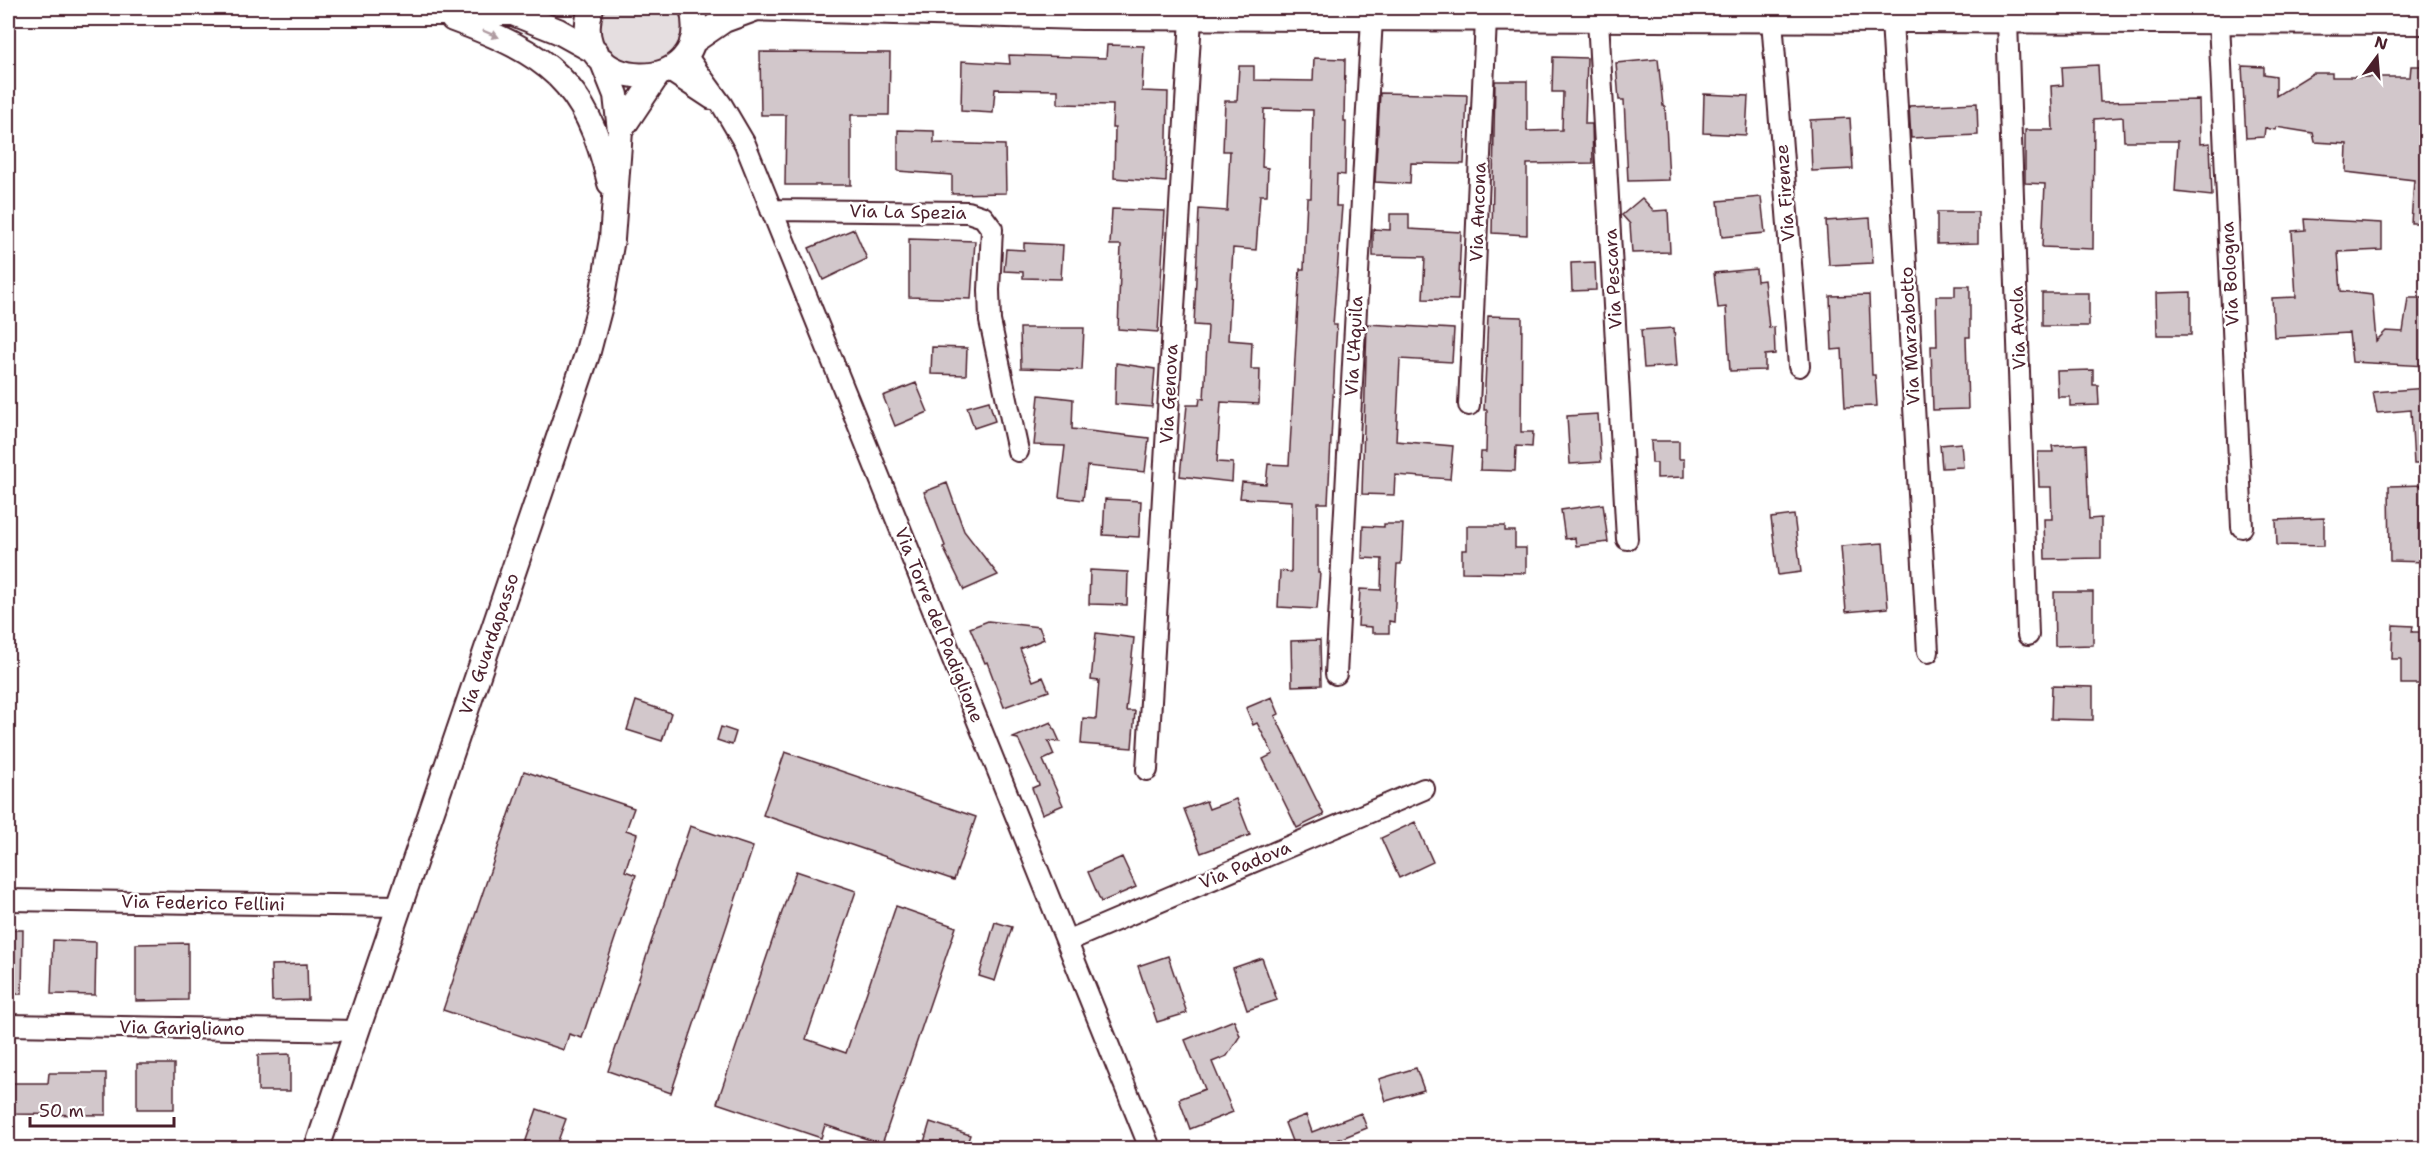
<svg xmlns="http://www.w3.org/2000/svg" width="2434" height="1156" font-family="'Shantell Sans',sans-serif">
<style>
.green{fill:#e5dee0;stroke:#987e86;stroke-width:1.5}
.building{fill:#d2c7cb;stroke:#4a1f2b;stroke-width:1.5}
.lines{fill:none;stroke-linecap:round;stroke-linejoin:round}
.minor-casing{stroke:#4a1f2b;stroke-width:24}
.tertiary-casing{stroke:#4a1f2b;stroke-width:28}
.minor{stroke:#fff;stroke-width:20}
.tertiary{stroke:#fff;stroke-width:24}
.oneway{fill:#ae9aa0}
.labels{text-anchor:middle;stroke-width:5;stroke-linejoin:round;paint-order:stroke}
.street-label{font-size:18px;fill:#4a1f2b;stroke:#fff}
</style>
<rect width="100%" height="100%" fill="#fff"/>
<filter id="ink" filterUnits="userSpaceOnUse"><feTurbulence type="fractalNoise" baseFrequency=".0167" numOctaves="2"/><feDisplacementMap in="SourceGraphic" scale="12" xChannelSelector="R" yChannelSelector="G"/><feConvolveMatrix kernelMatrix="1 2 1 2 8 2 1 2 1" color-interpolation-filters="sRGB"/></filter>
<g filter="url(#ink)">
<path class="green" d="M 601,8 L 681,8 L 682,38 L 677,49 L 659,63 L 626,64 L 608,51 L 598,31 Z"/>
<path class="building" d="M 1107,45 L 1144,46 L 1142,91 L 1168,92 L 1166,182 L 1114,178 L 1115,128 L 1112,128 L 1113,105 L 1058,104 L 1058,90 L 995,89 L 993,113 L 961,111 L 962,61 L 1010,64 L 1009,55 L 1106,58 Z
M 760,52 L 890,53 L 889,115 L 851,115 L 851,185 L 785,185 L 786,115 L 761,115 Z
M 1553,57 L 1587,58 L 1585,124 L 1592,124 L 1593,163 L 1527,164 L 1527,235 L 1492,233 L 1495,81 L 1527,81 L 1527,131 L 1562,130 L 1563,92 L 1552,92 Z
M 1314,58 L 1345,59 L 1344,121 L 1346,121 L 1345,175 L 1337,174 L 1336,206 L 1342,206 L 1333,325 L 1337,325 L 1335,356 L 1328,503 L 1318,503 L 1318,573 L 1320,573 L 1317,609 L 1278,607 L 1280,571 L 1291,572 L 1292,501 L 1240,498 L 1242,482 L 1266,484 L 1268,464 L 1289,465 L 1300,269 L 1304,269 L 1307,198 L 1311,198 L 1313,110 L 1264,109 L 1262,167 L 1268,168 L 1267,195 L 1260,195 L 1256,250 L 1233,248 L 1228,340 L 1252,342 L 1251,369 L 1260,369 L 1259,404 L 1221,402 L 1217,462 L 1233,463 L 1232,482 L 1180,476 L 1187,405 L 1199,405 L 1200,398 L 1204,399 L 1208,326 L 1194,325 L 1199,209 L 1227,211 L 1230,151 L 1223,151 L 1225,101 L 1237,101 L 1239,66 L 1254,66 L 1254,80 L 1313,81 Z
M 1658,59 L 1663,106 L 1665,106 L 1669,180 L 1628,181 L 1624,100 L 1619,100 L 1616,63 Z
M 2098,65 L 2100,102 L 2199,100 L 2200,144 L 2210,143 L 2212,196 L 2175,192 L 2178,141 L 2124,141 L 2123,117 L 2094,119 L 2093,249 L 2042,247 L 2045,184 L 2025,183 L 2025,130 L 2053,130 L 2051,86 L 2063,85 L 2062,67 Z
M 2242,66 L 2264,67 L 2264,74 L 2276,76 L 2276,96 L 2313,73 L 2332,73 L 2332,77 L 2410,77 L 2411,66 L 2427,66 L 2427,223 L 2411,223 L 2414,180 L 2346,172 L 2347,144 L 2315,142 L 2313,133 L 2276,127 L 2275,130 L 2265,128 L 2264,137 L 2246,138 Z
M 1380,93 L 1467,95 L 1464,164 L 1411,163 L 1410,184 L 1375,182 Z
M 1704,94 L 1748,96 L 1746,135 L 1703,133 Z
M 1977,103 L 1978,135 L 1911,138 L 1909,106 Z
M 1850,118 L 1853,169 L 1812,171 L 1810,120 Z
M 898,130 L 934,131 L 934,143 L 1005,145 L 1006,193 L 952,194 L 952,175 L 898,171 Z
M 1761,197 L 1765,233 L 1722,237 L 1718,201 Z
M 1642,198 L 1654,211 L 1668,210 L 1670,252 L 1632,253 L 1630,224 L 1622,215 Z
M 1112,209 L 1165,211 L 1158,332 L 1118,329 L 1121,245 L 1110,245 Z
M 1937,212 L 1978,212 L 1978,243 L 1937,244 Z
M 1390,214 L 1409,214 L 1409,229 L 1461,232 L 1458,300 L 1423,299 L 1425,257 L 1373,256 L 1373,229 L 1390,230 Z
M 1870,218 L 1873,263 L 1829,265 L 1826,221 Z
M 2304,219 L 2382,223 L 2382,250 L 2338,252 L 2341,291 L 2372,295 L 2376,341 L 2386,331 L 2403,332 L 2408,298 L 2427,298 L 2427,366 L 2352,362 L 2349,333 L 2274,337 L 2272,298 L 2296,297 L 2292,231 L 2305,230 Z
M 854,229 L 867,259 L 823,280 L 809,248 Z
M 909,239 L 975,241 L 971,299 L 909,297 Z
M 1024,243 L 1063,245 L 1061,279 L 1023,278 L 1023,272 L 1004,271 L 1006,249 L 1024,250 Z
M 1595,262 L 1596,290 L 1572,291 L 1571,263 Z
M 1756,269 L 1757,281 L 1764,280 L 1769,328 L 1774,327 L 1775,354 L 1765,355 L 1765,370 L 1730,371 L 1726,307 L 1718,308 L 1714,273 Z
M 1955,286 L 1970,286 L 1970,337 L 1966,337 L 1968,409 L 1933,410 L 1931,346 L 1937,346 L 1936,296 L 1955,296 Z
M 2191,292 L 2191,335 L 2157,335 L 2156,293 Z
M 2042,293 L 2089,293 L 2089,326 L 2042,326 Z
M 1869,295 L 1872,375 L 1875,375 L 1877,406 L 1845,407 L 1842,349 L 1832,350 L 1830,296 Z
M 1488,316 L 1522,317 L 1521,432 L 1533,432 L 1532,447 L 1516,446 L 1515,471 L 1480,470 L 1481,452 L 1486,452 L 1487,410 L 1484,410 Z
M 1367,324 L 1454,329 L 1452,362 L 1400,359 L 1396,441 L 1453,446 L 1450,479 L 1395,475 L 1394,495 L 1362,494 Z
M 1020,328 L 1084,328 L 1082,370 L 1021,368 Z
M 1674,328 L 1677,366 L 1644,368 L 1641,330 Z
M 932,347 L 967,348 L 966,375 L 931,374 Z
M 1116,363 L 1155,369 L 1152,407 L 1115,404 Z
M 2093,370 L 2093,385 L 2098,385 L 2099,405 L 2070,406 L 2070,397 L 2058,397 L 2057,371 Z
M 916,383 L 928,412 L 895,426 L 883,396 Z
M 2427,388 L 2427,464 L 2414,464 L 2411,410 L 2377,413 L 2373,392 Z
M 1039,395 L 1073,399 L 1072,429 L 1149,438 L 1145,472 L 1087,466 L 1083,500 L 1059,497 L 1065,446 L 1034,445 Z
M 989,401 L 995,421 L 974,428 L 967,407 Z
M 1598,414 L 1601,462 L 1570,464 L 1567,416 Z
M 1651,441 L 1679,441 L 1679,459 L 1684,459 L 1684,477 L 1657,478 L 1657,463 L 1652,463 Z
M 1961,443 L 1963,467 L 1942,468 L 1940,445 Z
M 2086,444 L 2089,519 L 2101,518 L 2101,558 L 2045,559 L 2044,519 L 2052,519 L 2051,487 L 2039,487 L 2038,452 L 2053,452 L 2052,446 Z
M 947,483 L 964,531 L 998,575 L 964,590 L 943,547 L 945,546 L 924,492 Z
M 2423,485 L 2427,562 L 2390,561 L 2389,486 Z
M 1105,499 L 1141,501 L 1139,537 L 1103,535 Z
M 1603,504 L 1608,542 L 1576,546 L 1575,538 L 1565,539 L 1561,510 Z
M 1794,515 L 1801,572 L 1778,575 L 1771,518 Z
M 2324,518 L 2324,546 L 2277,545 L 2276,520 Z
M 1384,524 L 1403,524 L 1401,564 L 1397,564 L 1394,622 L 1389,621 L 1389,633 L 1372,633 L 1372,627 L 1358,626 L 1360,589 L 1381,590 L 1382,559 L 1362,558 L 1363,526 L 1384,527 Z
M 1467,526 L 1505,526 L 1505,531 L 1515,531 L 1515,548 L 1526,548 L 1526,573 L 1462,572 L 1462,550 L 1467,550 Z
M 1883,543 L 1888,608 L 1846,612 L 1841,546 Z
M 1090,570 L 1128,572 L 1127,605 L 1089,604 Z
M 2054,592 L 2093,592 L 2093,645 L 2055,646 Z
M 988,621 L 1039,627 L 1044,639 L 1020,649 L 1033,681 L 1043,677 L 1049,691 L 1004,707 L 987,662 L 985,663 L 970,628 Z
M 2393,625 L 2413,626 L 2412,632 L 2427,632 L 2427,684 L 2401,684 L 2401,659 L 2392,659 Z
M 1096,633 L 1134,638 L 1126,711 L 1135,711 L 1132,748 L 1081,744 L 1083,718 L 1096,719 L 1099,681 L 1091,680 Z
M 1320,640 L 1321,685 L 1292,686 L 1291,641 Z
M 2052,686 L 2093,687 L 2093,720 L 2051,719 Z
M 1272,697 L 1279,714 L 1275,716 L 1324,815 L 1297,828 L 1263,759 L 1273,754 L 1257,723 L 1253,725 L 1246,708 Z
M 636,701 L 671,713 L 662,741 L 627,730 Z
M 1051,722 L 1060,742 L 1048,741 L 1054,755 L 1043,760 L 1063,805 L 1042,814 L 1032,788 L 1039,785 L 1018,739 L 1013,738 Z
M 721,727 L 736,732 L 732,745 L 717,740 Z
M 785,752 L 976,817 L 954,880 L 763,815 Z
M 524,771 L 634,808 L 626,830 L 637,834 L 625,871 L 636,875 L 582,1038 L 569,1034 L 564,1050 L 443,1010 Z
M 1236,799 L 1250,835 L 1201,853 L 1184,809 L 1206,801 L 1209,809 Z
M 1415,822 L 1433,862 L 1399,878 L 1381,838 Z
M 690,826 L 753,847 L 671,1093 L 608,1071 Z
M 1122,857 L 1136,887 L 1101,902 L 1088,872 Z
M 796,871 L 856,891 L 806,1039 L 846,1053 L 896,906 L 956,927 L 882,1144 L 825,1125 L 821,1138 L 717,1103 Z
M 995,922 L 1012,927 L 995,981 L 979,976 Z
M 8,930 L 23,930 L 22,994 L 8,994 Z
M 53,940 L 96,942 L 95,995 L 51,994 Z
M 188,943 L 188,1000 L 136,1001 L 136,944 Z
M 1168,956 L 1187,1013 L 1157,1022 L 1138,966 Z
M 1262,958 L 1277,1000 L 1247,1010 L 1233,968 Z
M 307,964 L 308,1000 L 272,1001 L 271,965 Z
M 1234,1020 L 1240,1036 L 1227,1056 L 1212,1062 L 1233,1112 L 1190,1129 L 1179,1099 L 1205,1089 L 1185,1040 Z
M 290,1054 L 290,1091 L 258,1091 L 258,1055 Z
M 137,1064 L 174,1064 L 174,1109 L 137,1109 Z
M 1416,1068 L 1424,1090 L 1386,1101 L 1379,1079 Z
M 49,1073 L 106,1073 L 106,1115 L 8,1114 L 8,1083 L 48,1083 Z
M 537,1109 L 566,1119 L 555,1149 L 542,1149 L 525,1143 Z
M 1361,1113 L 1367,1128 L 1315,1149 L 1295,1149 L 1285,1123 L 1306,1115 L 1312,1132 Z
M 930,1122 L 970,1135 L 965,1149 L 922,1149 Z"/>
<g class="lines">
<g class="minor-casing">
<path id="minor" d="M 1598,19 L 1627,539
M 1772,20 L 1799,366
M 1892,20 L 1928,652
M 2007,21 L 2028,635
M 2219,21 L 2242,527
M 685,54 L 722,105 L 745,144 L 1150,1148
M 668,70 L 712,99
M 771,210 L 968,212 L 983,217 L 992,229 L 989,290 L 990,321 L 1018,451
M 1469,405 L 1486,19
M 1336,674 L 1372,18
M 1147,770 L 1191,18
M 8,900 L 399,906
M 1067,941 L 1424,789
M 8,1025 L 357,1031"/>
</g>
<g class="tertiary-casing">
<path id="tertiary" d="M 591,8 C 564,95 716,101 692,8
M 750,8 L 1082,17 L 2426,22
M 8,13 L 513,13 L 531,8
M 513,13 L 558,31 L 596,52
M 453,19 C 547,54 586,80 610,183
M 692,42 L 724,20 L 754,9
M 620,131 L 658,74
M 317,1148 L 587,355 L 601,302 L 612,239 L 620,131 L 616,95 L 602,60"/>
</g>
<use href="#minor" class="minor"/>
<use href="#tertiary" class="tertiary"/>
</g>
<defs><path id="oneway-solid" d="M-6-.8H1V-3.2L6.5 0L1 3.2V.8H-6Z" transform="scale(1.5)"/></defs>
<use class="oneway" href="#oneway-solid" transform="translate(491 34) rotate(23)"/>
</g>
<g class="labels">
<g class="street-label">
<text transform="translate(1785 193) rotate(-94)" y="6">Via Firenze</text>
<text transform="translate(908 212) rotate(1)" y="6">Via La Spezia</text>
<text transform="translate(1478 212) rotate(-88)" y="6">Via Ancona</text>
<text transform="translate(2230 274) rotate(-93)" y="6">Via Bologna</text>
<text transform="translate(1613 279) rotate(-93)" y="6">Via Pescara</text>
<text transform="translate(2018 328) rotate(-92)" y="6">Via Avola</text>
<text transform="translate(1910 336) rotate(-93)" y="6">Via Marzabotto</text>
<text transform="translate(1354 346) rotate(-87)" y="6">Via L'Aquila</text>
<text transform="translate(1169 394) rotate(-87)" y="6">Via Genova</text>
<text transform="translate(939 625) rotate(68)" y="6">Via Torre del Padiglione</text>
<text transform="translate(489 644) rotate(-71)" y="6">Via Guardapasso</text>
<text transform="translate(1245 865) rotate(-23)" y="6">Via Padova</text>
<text transform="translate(203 903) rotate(1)" y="6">Via Federico Fellini</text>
<text transform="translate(182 1028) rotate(1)" y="6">Via Garigliano</text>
</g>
</g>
<rect width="2434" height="1156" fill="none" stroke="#fff" stroke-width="30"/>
<rect x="15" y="15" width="2404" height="1126" fill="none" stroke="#4a1f2b" stroke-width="2" filter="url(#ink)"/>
<g transform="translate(2377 57) rotate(16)" stroke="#ffffff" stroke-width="4.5" paint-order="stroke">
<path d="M0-4.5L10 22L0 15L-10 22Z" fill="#4a1f2b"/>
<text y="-9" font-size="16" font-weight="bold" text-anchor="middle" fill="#4a1f2b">N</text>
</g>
<path d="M30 1117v9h144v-9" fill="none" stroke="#4a1f2b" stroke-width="3"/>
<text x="39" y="1117" font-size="18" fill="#4a1f2b" stroke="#ffffff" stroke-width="4.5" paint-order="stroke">50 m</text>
</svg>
